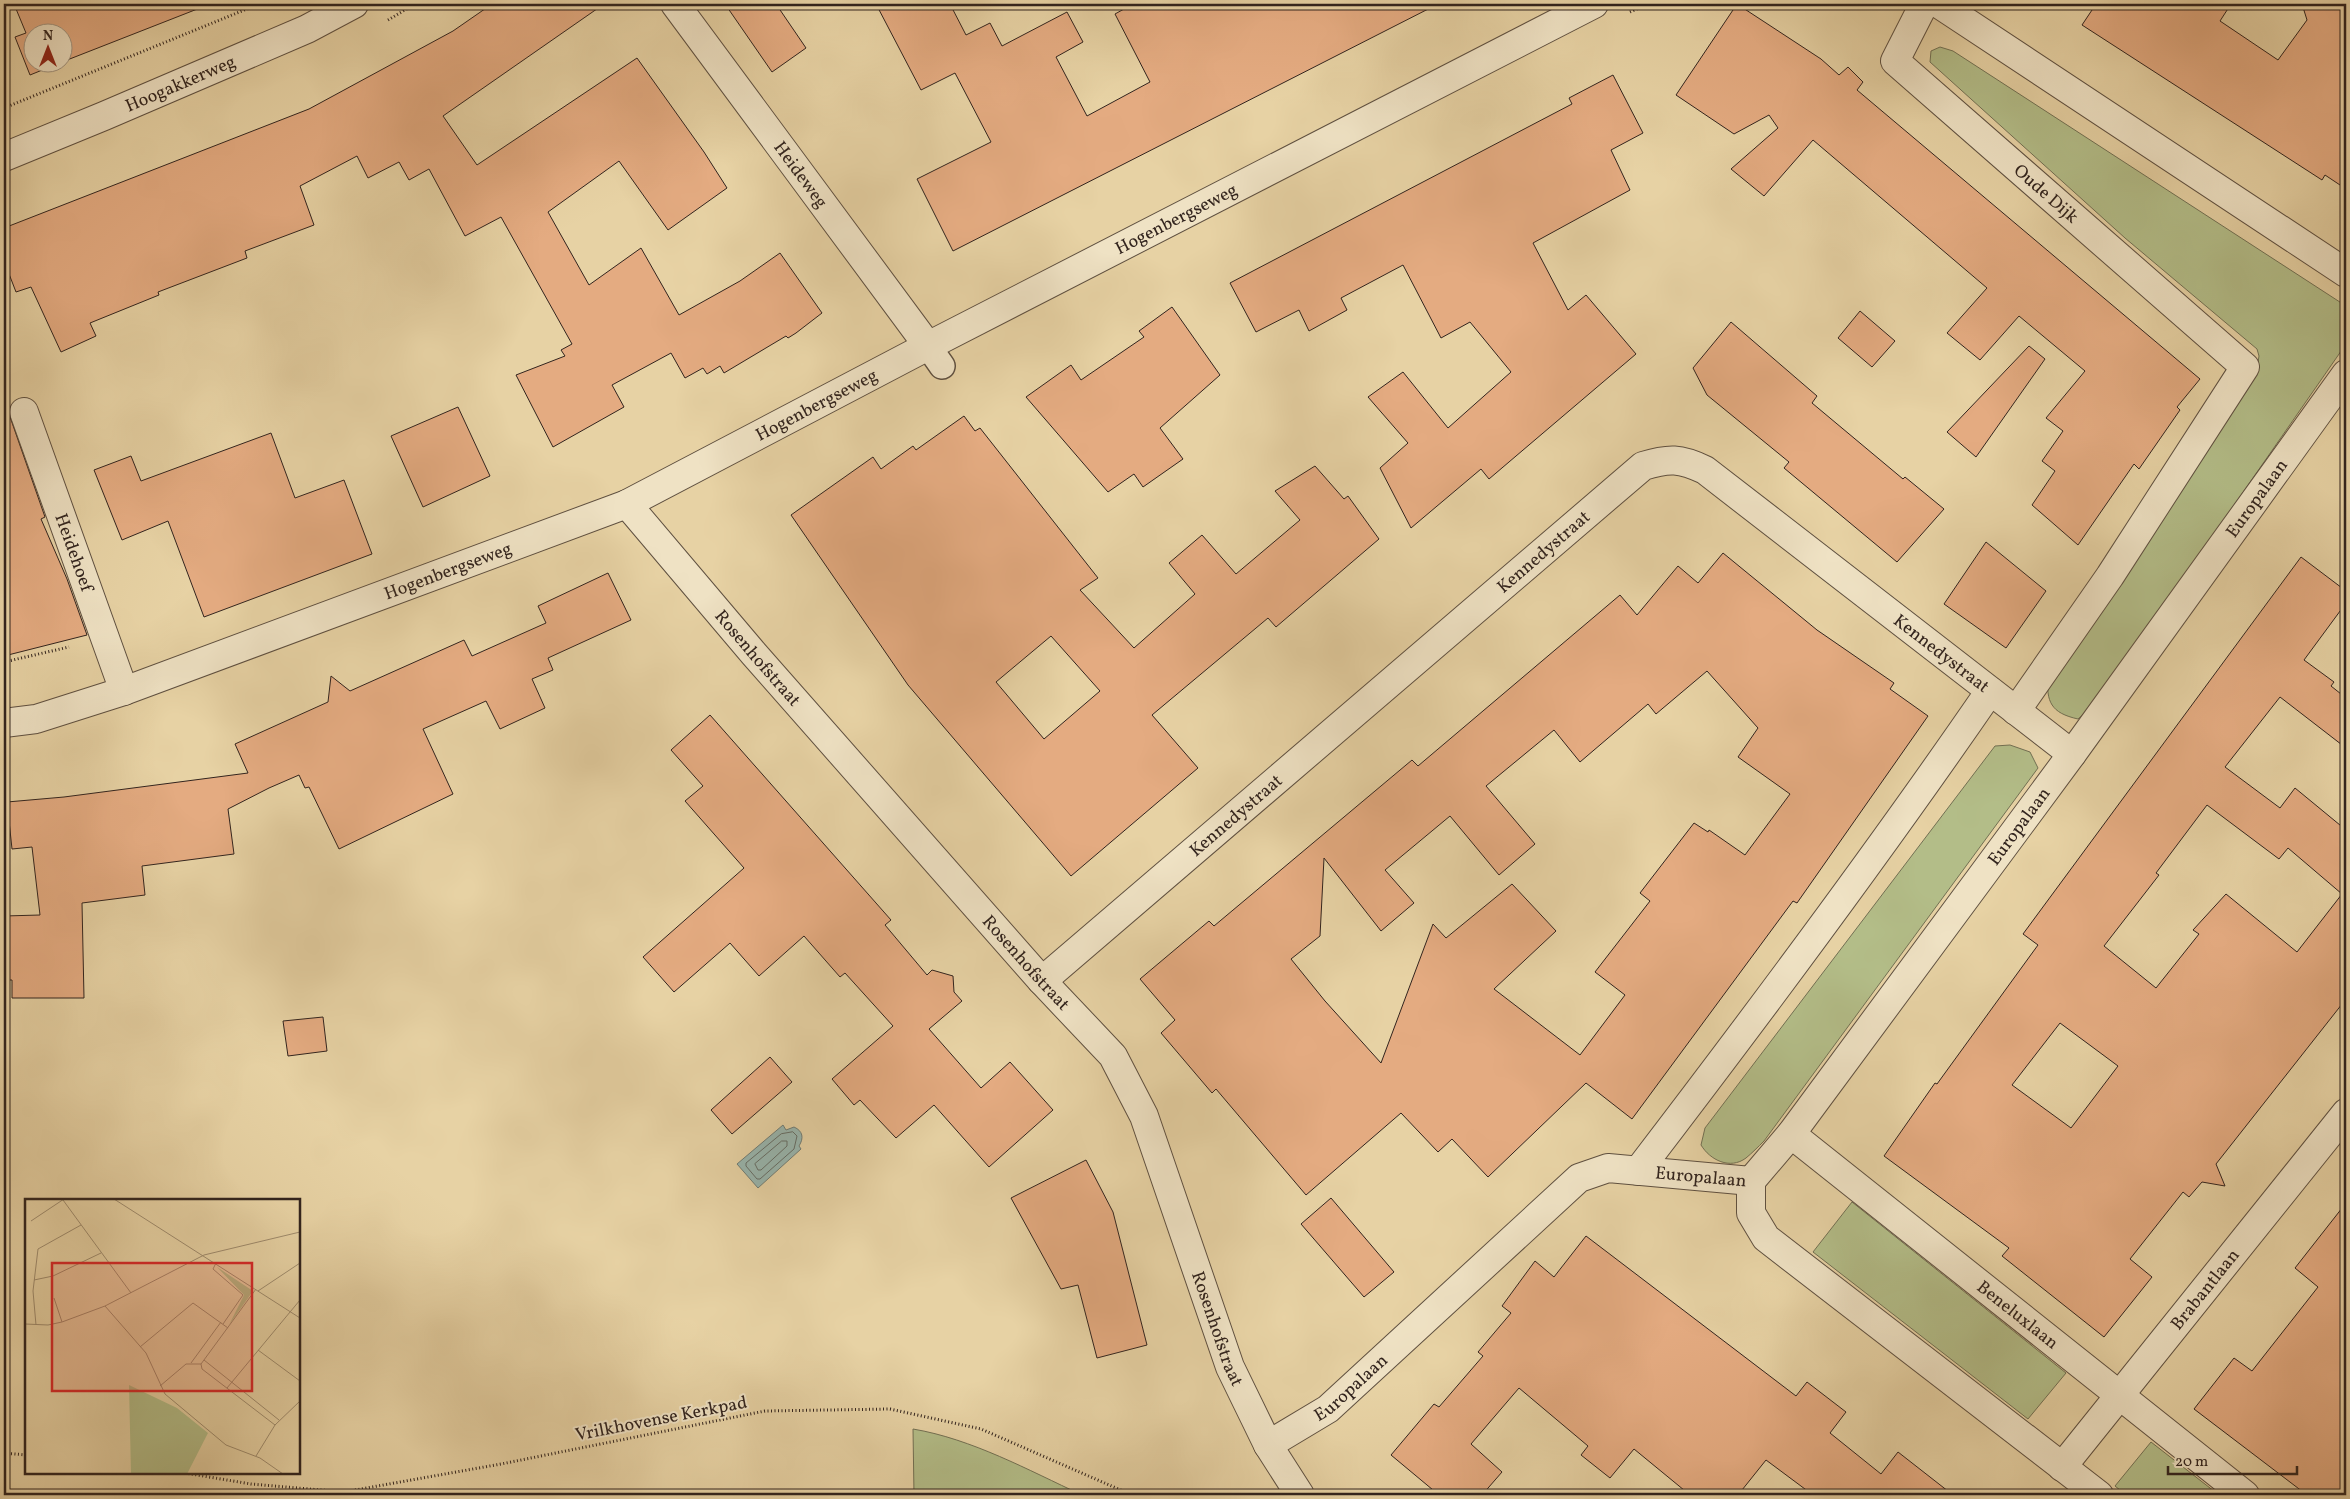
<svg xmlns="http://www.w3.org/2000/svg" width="2350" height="1499" font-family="Vollkorn,serif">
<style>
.green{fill:#b3bd88;stroke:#727053}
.water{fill:#98b6af;stroke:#6f7c75}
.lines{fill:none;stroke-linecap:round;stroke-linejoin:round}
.shore{stroke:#656d66;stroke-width:1}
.building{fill:#e4ab81;stroke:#32241e;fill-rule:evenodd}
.service-casing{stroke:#5f5040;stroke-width:28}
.minor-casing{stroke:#5f5040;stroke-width:30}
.path{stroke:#32241e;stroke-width:3;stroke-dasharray:1 2.5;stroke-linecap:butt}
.service{stroke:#efe2c4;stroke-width:25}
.minor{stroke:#efe2c4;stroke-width:28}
.labels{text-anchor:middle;stroke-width:4;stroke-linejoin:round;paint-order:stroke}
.street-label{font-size:18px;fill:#32241e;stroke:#efe2c4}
.inset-road{fill:none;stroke:#9f8c6e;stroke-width:1}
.view{fill:#d62828;fill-opacity:0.15;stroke:#d62828;stroke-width:2.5}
.inset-edge{fill:none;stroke:#32241e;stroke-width:2.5}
</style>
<rect width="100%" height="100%" fill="#e7d2a4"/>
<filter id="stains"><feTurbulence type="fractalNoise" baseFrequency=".004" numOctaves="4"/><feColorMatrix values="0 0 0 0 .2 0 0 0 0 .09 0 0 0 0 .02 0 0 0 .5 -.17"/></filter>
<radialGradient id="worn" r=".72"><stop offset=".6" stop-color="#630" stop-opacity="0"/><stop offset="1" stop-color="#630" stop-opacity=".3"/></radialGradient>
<path class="green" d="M 1940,47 L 1953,51 L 2346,306 L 2346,344 L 2098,701 L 2078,719 C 2051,713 2046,702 2048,676 L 2257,369 L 2259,356 L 2257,349 L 2125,238 L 1930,62 L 1931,51 Z
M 2010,745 L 2030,752 L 2038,768 L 1764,1141 C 1758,1147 1752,1153 1746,1158 C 1730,1170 1710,1160 1701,1145 L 1705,1128 L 1995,746 Z
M 1852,1202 L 2066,1373 L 2028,1419 L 1813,1252 Z
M 913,1429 C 972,1439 1028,1470 1082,1495 L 914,1495 Z
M 2151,1442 L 2219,1495 L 2126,1495 L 2115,1486 Z"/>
<path class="water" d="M 783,1125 L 786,1130 L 794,1127 C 803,1131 804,1138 799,1146 L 801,1149 L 758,1188 L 737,1164 Z"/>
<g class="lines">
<path class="shore" d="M 793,1132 L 797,1136 L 794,1149 L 760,1179 L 757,1179 L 746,1166 L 746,1163 L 781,1134 Z
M 782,1141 L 787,1141 L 787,1146 L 761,1170 L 758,1170 L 755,1164 Z"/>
</g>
<path class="building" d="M 14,4 L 205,4 L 205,6 L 62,62 L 62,32 L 32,32 L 32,62 L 62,62 L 30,75 L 15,37 L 26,33 Z
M 492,4 L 604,4 L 443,116 L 477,165 L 637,58 L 704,152 L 727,188 L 668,230 L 619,161 L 548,212 L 589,285 L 641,248 L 679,315 L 740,281 L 780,253 L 822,313 L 796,333 L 788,338 L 786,336 L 724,373 L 720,366 L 707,374 L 703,368 L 685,378 L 671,353 L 612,385 L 624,407 L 553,447 L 516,375 L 565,356 L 561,350 L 572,344 L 501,217 L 465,236 L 429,169 L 409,180 L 399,162 L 368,178 L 357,156 L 300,186 L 314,225 L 245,251 L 247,258 L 158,292 L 159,295 L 90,323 L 96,336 L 61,352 L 31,287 L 16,292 L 4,261 L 4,228 L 309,109 L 453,31 Z
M 725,4 L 776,4 L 806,48 L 772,72 Z
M 876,4 L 950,4 L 966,35 L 990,23 L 1002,46 L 1067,12 L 1083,42 L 1056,57 L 1087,116 L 1150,82 L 1115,14 L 1133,4 L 1438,4 L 953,251 L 917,179 L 991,142 L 955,73 L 921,90 Z
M 1737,4 L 1821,59 L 1839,75 L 1848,67 L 1863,82 L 1857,90 L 2200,379 L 2177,407 L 2180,410 L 2139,469 L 2134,464 L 2078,545 L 2032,505 L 2055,471 L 2042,461 L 2063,431 L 2046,418 L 2085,371 L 2019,316 L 1980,360 L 1947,333 L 1987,288 L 1813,140 L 1764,196 L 1731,169 L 1778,128 L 1769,115 L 1734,134 L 1676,95 Z
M 2096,4 L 2231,4 L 2220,21 L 2278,60 L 2307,20 L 2302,4 L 2346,4 L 2346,189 L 2325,175 L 2322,180 L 2082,25 Z
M 1613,75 L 1643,133 L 1611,150 L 1630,190 L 1533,243 L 1568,310 L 1586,295 L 1636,354 L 1489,479 L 1481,469 L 1411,528 L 1380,468 L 1408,443 L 1368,397 L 1403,372 L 1448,428 L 1511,372 L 1470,322 L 1441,338 L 1403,265 L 1341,298 L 1347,310 L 1309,331 L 1299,310 L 1256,332 L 1230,283 L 1572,104 L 1569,98 Z
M 1172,307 L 1220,375 L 1160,428 L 1183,459 L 1143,487 L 1134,474 L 1108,492 L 1026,397 L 1071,365 L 1081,380 L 1144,337 L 1139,331 Z
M 1860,311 L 1895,341 L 1872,367 L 1838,338 Z
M 1731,322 L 1817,396 L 1812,403 L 1903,479 L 1905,477 L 1944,509 L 1897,562 L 1784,468 L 1789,462 L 1707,395 L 1693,368 Z
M 2029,346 L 2045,359 L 1976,457 L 1947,432 Z
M 4,407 L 6,407 L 9,414 L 45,517 L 41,519 L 67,579 L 87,635 L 4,656 Z
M 458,407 L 490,476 L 423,507 L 391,436 Z
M 964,416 L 975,431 L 980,428 L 1098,578 L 1080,590 L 1134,648 L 1195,594 L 1169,563 L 1202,535 L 1236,574 L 1300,520 L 1275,491 L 1315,466 L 1344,499 L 1348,496 L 1379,539 L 1276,627 L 1268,618 L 1152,715 L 1198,768 L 1071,876 L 908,685 L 791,515 L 873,457 L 881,469 L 913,446 L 916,450 ZM 1051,636 L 1100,691 L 1044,739 L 996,682 Z
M 271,433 L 295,498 L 344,480 L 372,554 L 204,617 L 168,521 L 122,540 L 94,470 L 131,456 L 141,481 Z
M 1986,542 L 2046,591 L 2006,648 L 1944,604 Z
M 1723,553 L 1817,630 L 1894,683 L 1890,689 L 1928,716 L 1797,903 L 1793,901 L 1632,1119 L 1586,1083 L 1488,1177 L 1452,1139 L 1438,1152 L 1401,1113 L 1306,1195 L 1216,1089 L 1212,1093 L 1161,1033 L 1175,1020 L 1140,979 L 1209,921 L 1214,926 L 1412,760 L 1418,766 L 1620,595 L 1637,615 L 1678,566 L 1698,583 ZM 1707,671 L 1758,728 L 1738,757 L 1790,794 L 1745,855 L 1709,830 L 1708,832 L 1694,823 L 1640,893 L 1650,901 L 1595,972 L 1625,995 L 1580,1055 L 1494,989 L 1556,931 L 1512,884 L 1446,938 L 1433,924 L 1381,1063 L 1325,1001 L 1291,959 L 1320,936 L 1324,858 L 1381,931 L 1414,903 L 1385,870 L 1450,816 L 1499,875 L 1535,844 L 1486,786 L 1554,730 L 1580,762 L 1648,704 L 1656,714 Z
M 2301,557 L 2346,591 L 2346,603 L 2304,660 L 2334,682 L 2331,686 L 2346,698 L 2346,748 L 2280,697 L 2225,767 L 2280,808 L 2295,788 L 2346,830 L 2346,999 L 2216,1164 L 2225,1186 L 2202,1182 L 2189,1197 L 2183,1192 L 2130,1259 L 2152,1277 L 2104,1337 L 2002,1256 L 2009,1248 L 1884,1156 L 1935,1083 L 1937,1084 L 2038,945 L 2023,934 ZM 2207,805 L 2279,859 L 2288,848 L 2342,894 L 2297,952 L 2226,894 L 2193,930 L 2199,934 L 2156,988 L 2104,946 L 2159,875 L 2156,873 ZM 2060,1023 L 2118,1066 L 2071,1128 L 2012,1085 Z
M 608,573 L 631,620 L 548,658 L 553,670 L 532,679 L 545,708 L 500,729 L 486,701 L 423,729 L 453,794 L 339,849 L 309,787 L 305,788 L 299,775 L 269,788 L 228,809 L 234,854 L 142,866 L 145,895 L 82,903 L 84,998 L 12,998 L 12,980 L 4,980 L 4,916 L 40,915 L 32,847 L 12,849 L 7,802 L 64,797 L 248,773 L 235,744 L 328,702 L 331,676 L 350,691 L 464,640 L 472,656 L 546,623 L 538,606 Z
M 710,715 L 891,920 L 885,925 L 927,975 L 932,970 L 953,976 L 954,992 L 962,1001 L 929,1029 L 981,1088 L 1010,1062 L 1053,1110 L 989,1167 L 934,1105 L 896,1138 L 860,1100 L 854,1105 L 832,1079 L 893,1026 L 845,973 L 840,977 L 804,936 L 759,976 L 730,943 L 674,992 L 643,957 L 744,868 L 685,801 L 703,786 L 671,750 Z
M 323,1017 L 327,1051 L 288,1056 L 283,1021 Z
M 770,1057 L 792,1082 L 732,1134 L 711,1110 Z
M 1086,1160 L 1113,1212 L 1147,1345 L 1097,1358 L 1078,1285 L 1061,1289 L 1011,1198 Z
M 1331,1198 L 1394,1272 L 1364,1297 L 1301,1224 Z
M 2346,1203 L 2346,1495 L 2307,1495 L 2194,1409 L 2234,1358 L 2252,1371 L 2318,1287 L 2295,1268 Z
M 1586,1236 L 1796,1396 L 1807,1382 L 1846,1412 L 1830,1433 L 1881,1474 L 1898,1452 L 1953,1495 L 1813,1495 L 1766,1460 L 1738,1495 L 1690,1495 L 1634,1449 L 1610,1478 L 1581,1455 L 1588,1446 L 1519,1388 L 1471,1444 L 1502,1472 L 1482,1495 L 1439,1495 L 1391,1455 L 1434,1404 L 1439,1407 L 1483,1356 L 1478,1352 L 1511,1313 L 1502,1306 L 1535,1261 L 1554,1277 Z"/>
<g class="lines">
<g class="service-casing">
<path id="service" d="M 928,346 L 942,366"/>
</g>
<g class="minor-casing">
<g id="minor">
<path id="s1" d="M 675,4 L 928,346"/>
<path id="s2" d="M 1924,4 L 1895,61 L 2245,367 L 2110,576 L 2016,711"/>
<path d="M 1939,4 L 2346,273"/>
<path id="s3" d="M 4,157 L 104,116 L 307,29 L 354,4"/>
<path id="s4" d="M 24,412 L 124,691"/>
<path id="s5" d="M 627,504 L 754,654 L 1042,981 L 1113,1056 L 1144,1116 L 1230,1367 L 1268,1445 L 1300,1495"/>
<path id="s6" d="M 4,723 L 36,719 L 124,691 L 627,504 L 928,346 L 1594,4"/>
<path id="s7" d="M 1042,981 L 1643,466 C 1669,458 1680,458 1705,470 L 2072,754"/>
<path id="s8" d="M 1791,1134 L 2245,1495"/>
<path d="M 1638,1171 C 1759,1013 1878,854 1990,691"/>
<path d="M 1751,1181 L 1751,1213 L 1766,1238 L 2099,1495"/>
<path id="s9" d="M 1268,1445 L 1328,1409 L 1579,1178 L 1608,1168 L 1751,1181 L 1791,1134 L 2072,754 L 2346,374"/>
<path id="s10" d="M 2062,1467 L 2346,1113"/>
</g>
</g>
<path class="path" d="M 1630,12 L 1648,4
M 388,20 L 415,4
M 4,108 L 259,4
M 4,662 L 69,647
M 4,1453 L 26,1455
M 185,1473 L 251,1484 L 344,1492 L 501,1464 L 765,1411 L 890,1409 L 981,1429 L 1132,1495"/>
<use href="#service" class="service"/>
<use href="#minor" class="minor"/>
</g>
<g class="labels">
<g class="street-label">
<text dy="6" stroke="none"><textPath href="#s3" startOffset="191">Hoogakkerweg</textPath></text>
<text dy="6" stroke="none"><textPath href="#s1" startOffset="212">Heideweg</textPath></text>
<text dy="6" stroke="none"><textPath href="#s2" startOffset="265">Oude Dijk</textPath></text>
<text dy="6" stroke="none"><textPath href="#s6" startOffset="1280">Hogenbergseweg</textPath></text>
<text dy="6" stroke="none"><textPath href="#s6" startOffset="875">Hogenbergseweg</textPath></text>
<text dy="6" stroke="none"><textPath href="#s9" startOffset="1435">Europalaan</textPath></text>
<text dy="6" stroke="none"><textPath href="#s7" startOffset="660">Kennedystraat</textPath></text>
<text dy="6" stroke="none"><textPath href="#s4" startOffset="149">Heidehoef</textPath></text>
<text dy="6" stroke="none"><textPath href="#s6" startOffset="470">Hogenbergseweg</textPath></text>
<text dy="6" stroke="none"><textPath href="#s7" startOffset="1155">Kennedystraat</textPath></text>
<text dy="6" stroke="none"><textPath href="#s5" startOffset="202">Rosenhofstraat</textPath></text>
<text dy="6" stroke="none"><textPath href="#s7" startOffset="255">Kennedystraat</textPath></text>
<text dy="6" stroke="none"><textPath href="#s9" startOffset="1030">Europalaan</textPath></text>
<text dy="6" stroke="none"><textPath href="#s5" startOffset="608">Rosenhofstraat</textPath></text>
<text dy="6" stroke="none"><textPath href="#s9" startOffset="535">Europalaan</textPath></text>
<text dy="6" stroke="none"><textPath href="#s10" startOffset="228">Brabantlaan</textPath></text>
<text dy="6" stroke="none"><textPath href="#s8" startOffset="290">Beneluxlaan</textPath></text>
<text dy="6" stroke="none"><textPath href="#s5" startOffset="1028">Rosenhofstraat</textPath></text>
<text dy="6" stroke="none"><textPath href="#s9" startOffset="101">Europalaan</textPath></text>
<text transform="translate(661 1418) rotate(-11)" y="6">Vrilkhovense Kerkpad</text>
</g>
</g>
<g transform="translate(25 1199)">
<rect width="275" height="275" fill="#e7d2a4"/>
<path d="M 192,68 L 228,92 L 204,126 L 219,96 ZM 104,186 L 152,209 L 183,234 L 162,275 L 106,275 Z" fill="#b3bd88"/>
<path class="inset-road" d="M 89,0 L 275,119M 38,1 L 106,94M 6,22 L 39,0M 191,64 L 188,70 L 218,96 L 198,125M 9,81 L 28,77 L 76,54M 233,92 L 275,64M 29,99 L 37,123M 80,107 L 121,154 L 140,195 L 201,246 L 235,259 L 258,275M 0,125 L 23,126 L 37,123 L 80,107 L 179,56 L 275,33M 11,126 L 8,92 L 13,50 L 56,26M 115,148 L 168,104 L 203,129M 233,151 L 275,182M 179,161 L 254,221M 166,164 L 196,123M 176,165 L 177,170 L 250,226M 135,187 L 161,165 L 176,165 L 231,90M 202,189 L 275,101M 231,257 L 250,226 L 275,202"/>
<path class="view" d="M 27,64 L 227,64 L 227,192 L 27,192 Z"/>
<rect width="275" height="275" class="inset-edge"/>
</g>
<rect width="2350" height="1499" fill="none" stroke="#e7d2a4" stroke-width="20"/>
<rect x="5" y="5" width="2340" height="1489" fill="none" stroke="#32241e" stroke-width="2.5"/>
<rect x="10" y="10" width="2330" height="1479" fill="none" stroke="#32241e"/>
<g transform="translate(48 48)"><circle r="24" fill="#efe2c4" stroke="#a39682"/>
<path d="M0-4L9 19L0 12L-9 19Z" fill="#8f2418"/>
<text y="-8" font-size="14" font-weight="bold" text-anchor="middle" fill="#32241e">N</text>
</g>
<path d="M2168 1466v8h129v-8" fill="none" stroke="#32241e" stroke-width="2.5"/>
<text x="2175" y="1466" font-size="15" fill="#32241e" stroke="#efe2c4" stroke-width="4" paint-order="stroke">20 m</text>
<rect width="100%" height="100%" filter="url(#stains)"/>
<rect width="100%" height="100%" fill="url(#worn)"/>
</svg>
